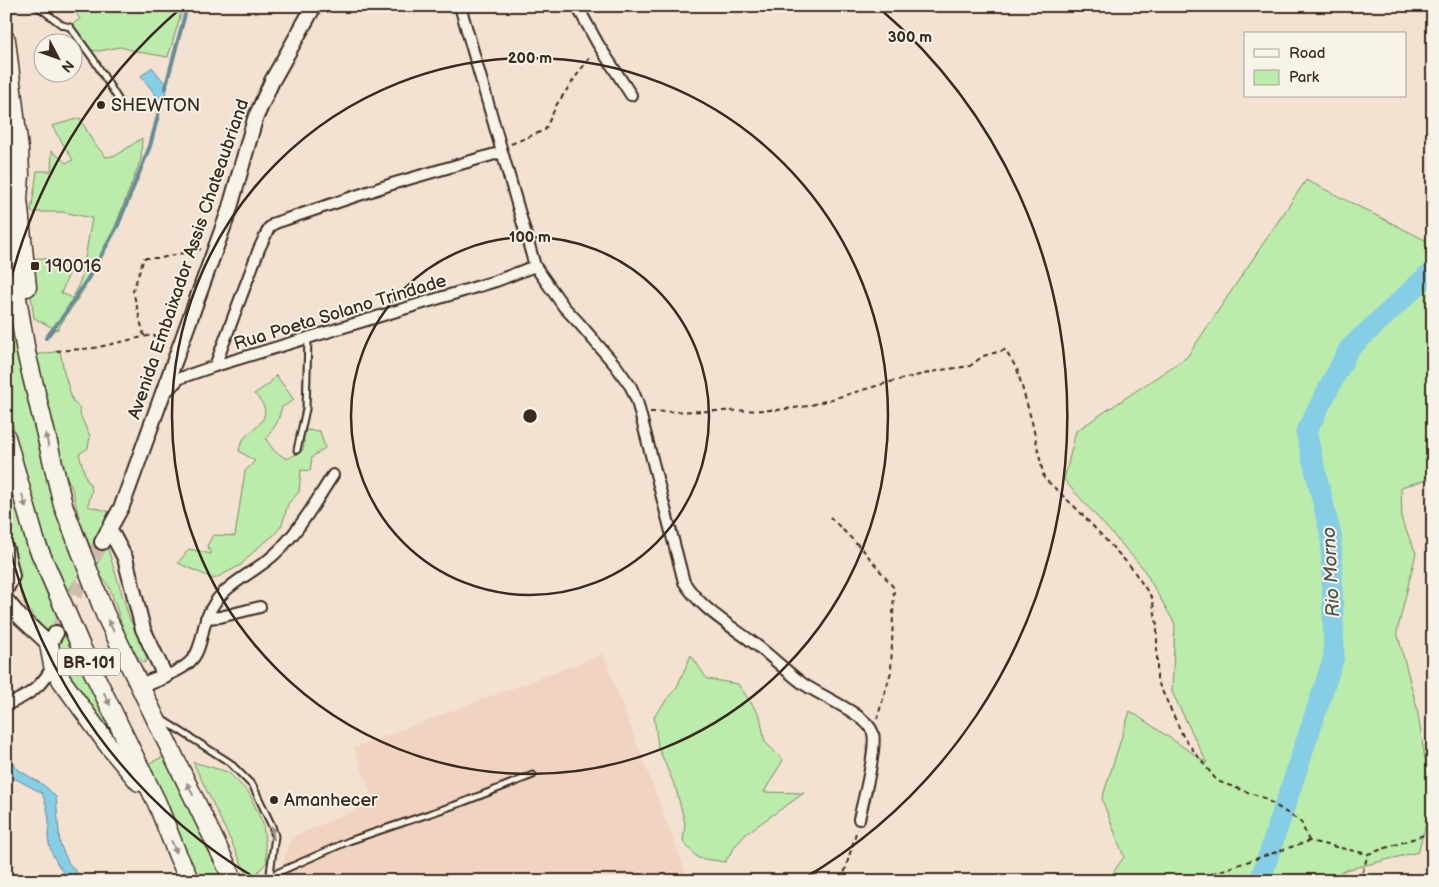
<svg xmlns="http://www.w3.org/2000/svg" width="1439" height="887" font-family="'Balsamiq Sans',sans-serif">
<style>
.built{fill:#f0d4c1}
.green{fill:#bbecab;stroke:#7b8b64}
.water{fill:#85cee6;stroke:#678c96}
.lines{fill:none;stroke-linecap:round;stroke-linejoin:round}
.stream{stroke:#678c96;stroke-width:4}
.river{stroke:#85cee6;stroke-width:21}
.secondary-tunnel{stroke:#cebcad;stroke-width:14;stroke-dasharray:14 7;stroke-linecap:butt}
.lane-casing{stroke:#3b2a1e;stroke-width:9}
.street-casing{stroke:#3b2a1e;stroke-width:14}
.secondary-casing{stroke:#3b2a1e;stroke-width:18}
.highway-casing{stroke:#3b2a1e;stroke-width:21}
.path{stroke:#3b2a1e;stroke-width:2;stroke-dasharray:5 4;stroke-linecap:butt}
.lane{stroke:#f7f3e8;stroke-width:5}
.street{stroke:#f7f3e8;stroke-width:10}
.secondary{stroke:#f7f3e8;stroke-width:14}
.highway{stroke:#f7f3e8;stroke-width:18}
.oneway{fill:#998e83}
.ring{fill:none;stroke:#3b2a1e;stroke-width:2.5}
.poi-dot{fill:#3b2a1e;stroke:#f7f3e8;stroke-width:2}
.labels{text-anchor:middle;stroke-width:4;stroke-linejoin:round;paint-order:stroke}
.shield{fill:#f7f3e8;stroke:#73665b;stroke-width:1}
.shield-label{font-size:16px;font-weight:bold;fill:#3b2a1e}
.poi-label{font-size:18px;fill:#3b2a1e;stroke:#f7f3e8;text-anchor:start}
.street-label{font-size:18px;fill:#3b2a1e;stroke:#f7f3e8}
.water-label{font-size:19px;font-style:italic;fill:#4e5350;stroke:#f7f3e8}
.centre{fill:#3b2a1e;stroke:#f7f3e8;stroke-width:2.5}
.ring-label{font-size:15px;text-anchor:middle;font-weight:bold;fill:#3b2a1e;stroke:#f7f3e8;stroke-width:4;stroke-linejoin:round;paint-order:stroke}
</style>
<rect width="100%" height="100%" fill="#f3e1d1"/>
<filter id="ink" filterUnits="userSpaceOnUse"><feTurbulence type="fractalNoise" baseFrequency=".02" numOctaves="2"/><feDisplacementMap in="SourceGraphic" scale="10" xChannelSelector="R" yChannelSelector="G"/><feConvolveMatrix kernelMatrix="1 2 1 2 8 2 1 2 1" color-interpolation-filters="sRGB"/></filter>
<g filter="url(#ink)">
<path class="built" d="M 603,654 L 689,881 L 277,881 L 292,837 L 374,802 L 354,748 Z"/>
<path class="green" d="M 71,6 L 181,6 L 180,17 L 168,57 L 139,52 L 120,47 L 99,51 L 87,50 L 67,27 L 80,19 Z
M 6,75 L 13,127 L 11,192 L 6,193 Z
M 80,118 L 93,142 L 106,157 L 117,155 L 142,138 L 141,159 L 113,232 L 84,289 L 57,330 L 34,318 L 26,259 C 45,256 55,260 71,269 L 61,293 L 73,298 L 83,274 L 79,272 L 84,264 L 92,218 L 63,212 L 31,212 L 37,171 L 51,171 L 52,151 L 66,163 L 73,160 L 52,126 Z
M 1306,180 L 1433,244 L 1433,478 L 1401,487 L 1402,521 L 1416,553 L 1397,632 L 1417,708 L 1432,803 L 1418,852 L 1346,870 L 1324,881 L 1107,881 L 1124,857 L 1102,799 L 1130,711 L 1207,763 L 1172,692 L 1175,624 L 1143,568 L 1064,480 L 1076,431 L 1187,357 Z
M 6,278 L 44,465 L 80,573 L 66,595 L 36,515 L 18,451 L 6,391 Z
M 60,351 L 64,372 L 73,402 L 79,407 L 81,417 L 90,436 L 88,448 L 79,454 L 86,478 L 92,489 L 88,506 L 114,513 L 91,548 L 80,521 L 72,489 L 57,453 L 35,355 Z
M 276,375 L 294,400 L 282,407 L 277,423 L 266,439 L 274,451 L 287,459 L 303,450 L 304,441 L 303,430 L 320,431 L 325,448 L 312,457 L 310,471 L 301,470 L 299,492 L 288,504 L 282,525 L 274,535 L 255,550 L 241,565 L 214,579 L 178,563 L 189,549 L 211,554 L 207,546 L 213,535 L 235,536 L 245,471 L 255,461 L 239,451 C 240,447 241,443 243,440 C 248,432 257,429 261,422 C 269,411 263,402 254,394 L 269,384 Z
M 6,468 L 72,649 L 128,762 L 63,680 L 53,640 L 25,605 L 6,544 Z
M 107,546 L 130,620 L 148,653 L 145,663 C 126,652 118,607 109,587 C 106,581 97,574 97,567 C 97,560 104,552 107,546 Z
M 691,655 L 707,679 L 738,684 L 760,716 L 765,742 L 783,760 L 764,792 L 804,793 L 747,833 L 736,845 L 725,862 L 698,858 L 683,842 L 685,823 L 676,789 L 658,747 L 654,716 L 677,687 Z
M 166,756 L 226,881 L 199,881 L 149,763 Z
M 193,762 L 228,772 L 249,793 L 263,824 L 267,862 L 250,881 Z"/>
<path class="water" d="M 152,67 L 168,87 L 162,103 L 141,76 Z
M 6,752 L 17,769 L 45,786 L 56,797 L 60,844 L 68,862 L 84,881 L 69,881 C 60,868 48,852 48,835 C 48,831 49,827 49,824 C 49,813 46,803 42,793 L 12,777 L 6,768 Z"/>
<g class="lines">
<path class="stream" d="M 165,89 L 185,14 L 185,6
M 46,338 L 64,315 L 92,272 L 118,225 L 150,146 L 162,100"/>
<path class="river" d="M 1260,881 L 1334,657 L 1331,536 L 1306,432 L 1349,349 L 1426,277 L 1433,273"/>
<path class="secondary-tunnel" d="M 56,633 L 102,542"/>
<g class="lane-casing">
<path id="lane" d="M 37,6 L 62,25 L 70,27 L 94,60 L 118,99
M 297,450 L 306,409 L 308,338
M 163,720 L 229,762 L 253,786 L 272,826 L 275,836 L 269,881
M 270,876 L 349,841 L 461,803 L 533,775"/>
</g>
<g class="street-casing">
<path id="street" d="M 460,6 L 535,266 L 564,307 L 579,323 L 616,366 L 631,387 L 637,401 L 684,582 C 701,609 730,625 755,644 C 771,656 786,671 802,683 C 818,695 867,714 873,733 C 877,749 863,802 859,819
M 577,6 L 598,44 L 631,95
M 215,366 L 259,249 L 269,228 L 275,223 L 395,183 L 502,152
M 164,394 L 180,378 L 215,366 L 496,281 L 535,266
M 206,618 L 220,617 L 260,607
M 165,676 C 213,659 193,635 214,604 C 224,588 243,578 258,567 C 269,560 281,549 289,539 C 306,520 319,496 333,475
M 6,705 C 28,696 42,687 53,665"/>
</g>
<g class="secondary-casing">
<path id="secondary" d="M 110,530 L 125,558 L 143,629 L 165,676 L 140,686
M 102,542 L 122,506 L 229,211 L 255,119 L 272,81 L 314,6
M 6,549 L 12,576 L 6,589
M 6,600 L 21,618 L 49,644 L 56,633"/>
</g>
<g class="highway-casing">
<path id="highway" d="M 6,40 L 19,150 L 20,175 L 18,199 L 27,287
M 6,231 L 26,352 L 63,505 L 105,614 L 234,881
M 6,437 L 36,543 L 82,649 L 157,803 L 178,856 L 190,881
M 49,644 L 53,665 L 62,681 L 109,746 L 139,782"/>
</g>
<path class="path" d="M 511,144 L 545,130 L 557,104 L 591,55
M 144,336 L 133,291 L 144,258 L 161,258 L 201,249
M 56,351 L 94,348 L 152,335 L 168,341
M 650,412 L 778,410 L 808,406 L 890,382 L 941,370 L 970,366 L 983,356 L 1005,350 L 1017,369 L 1032,422 L 1044,478 L 1078,510 L 1131,567 L 1152,598 L 1157,624 L 1157,680 L 1184,738 L 1217,781 L 1264,798 L 1301,822 L 1309,841
M 830,517 L 864,551 L 894,588 L 891,672 L 877,719
M 842,881 L 857,829
M 1196,881 L 1199,878 L 1309,841 L 1368,854 L 1433,832
M 1360,881 L 1368,854"/>
<use href="#lane" class="lane"/>
<use href="#street" class="street"/>
<use href="#secondary" class="secondary"/>
<use href="#highway" class="highway"/>
</g>
<defs><path id="oneway-solid" d="M-6-.8H1V-3.2L6.5 0L1 3.2V.8H-6Z" transform="scale(1.25)"/></defs>
<g class="oneway">
<use href="#oneway-solid" transform="translate(47 440) rotate(-103)"/>
<use href="#oneway-solid" transform="translate(24 501) rotate(74)"/>
<use href="#oneway-solid" transform="translate(111 626) rotate(-116)"/>
<use href="#oneway-solid" transform="translate(107 699) rotate(64)"/>
<use href="#oneway-solid" transform="translate(190 789) rotate(-116)"/>
<use href="#oneway-solid" transform="translate(273 833) rotate(-99)"/>
<use href="#oneway-solid" transform="translate(174 847) rotate(68)"/>
</g>
</g>
<g class="ring">
<circle cx="530" cy="416" r="179"/>
<circle cx="530" cy="416" r="358"/>
<path d="M257 879A537 537 0 0 1 7 537M7 295A537 537 0 0 1 181 8M879 8A537 537 0 0 1 803 879"/>
</g>
<g class="poi-dot">
<circle cx="101" cy="105" r="5"/>
<rect x="30" y="261" width="10" height="10" rx="2.5"/>
<circle cx="274" cy="800" r="5"/>
</g>
<g class="labels">
<rect class="shield" x="58" y="648.5" width="62" height="27" rx="4"/>
<g class="shield-label">
<text x="89" y="668">BR-101</text>
</g>
<g class="poi-label">
<text x="111" y="111">SHEWTON</text>
<text x="45" y="272">190016</text>
<text x="284" y="806">Amanhecer</text>
</g>
<g class="street-label">
<text transform="translate(188 259) rotate(-71)" y="6">Avenida Embaixador Assis Chateaubriand</text>
<text transform="translate(340 312) rotate(-17)" y="6">Rua Poeta Solano Trindade</text>
</g>
<g class="water-label">
<text transform="translate(1330 572) rotate(-93)" y="7">Rio Morno</text>
</g>
</g>
<circle cx="530" cy="416" r="8" class="centre"/>
<g class="ring-label">
<text x="910" y="42">300 m</text>
<text x="530" y="63">200 m</text>
<text x="530" y="242">100 m</text>
</g>
<rect width="1439" height="887" fill="none" stroke="#f7f3e8" stroke-width="25"/>
<rect x="12" y="12" width="1414" height="862" fill="none" stroke="#3b2a1e" stroke-width="2" filter="url(#ink)"/>
<rect x="1244" y="32" width="162" height="65" fill="#f7f3e8" stroke="#aca397"/>
<rect x="1254" y="49" width="25" height="8" fill="#f7f3e8" stroke="#aca397"/>
<text x="1289" y="58" font-size="15" fill="#3b2a1e">Road</text>
<rect x="1254" y="70" width="25" height="15" fill="#bbecab" stroke="#aca397"/>
<text x="1289" y="82" font-size="15" fill="#3b2a1e">Park</text>
<g transform="translate(58 58) rotate(131)"><circle r="24" fill="#f7f3e8" stroke="#aca397"/>
<path d="M0-4L9 19L0 12L-9 19Z" fill="#3b2a1e"/>
<text y="-8" font-size="14" font-weight="bold" text-anchor="middle" fill="#3b2a1e">N</text>
</g>
</svg>
